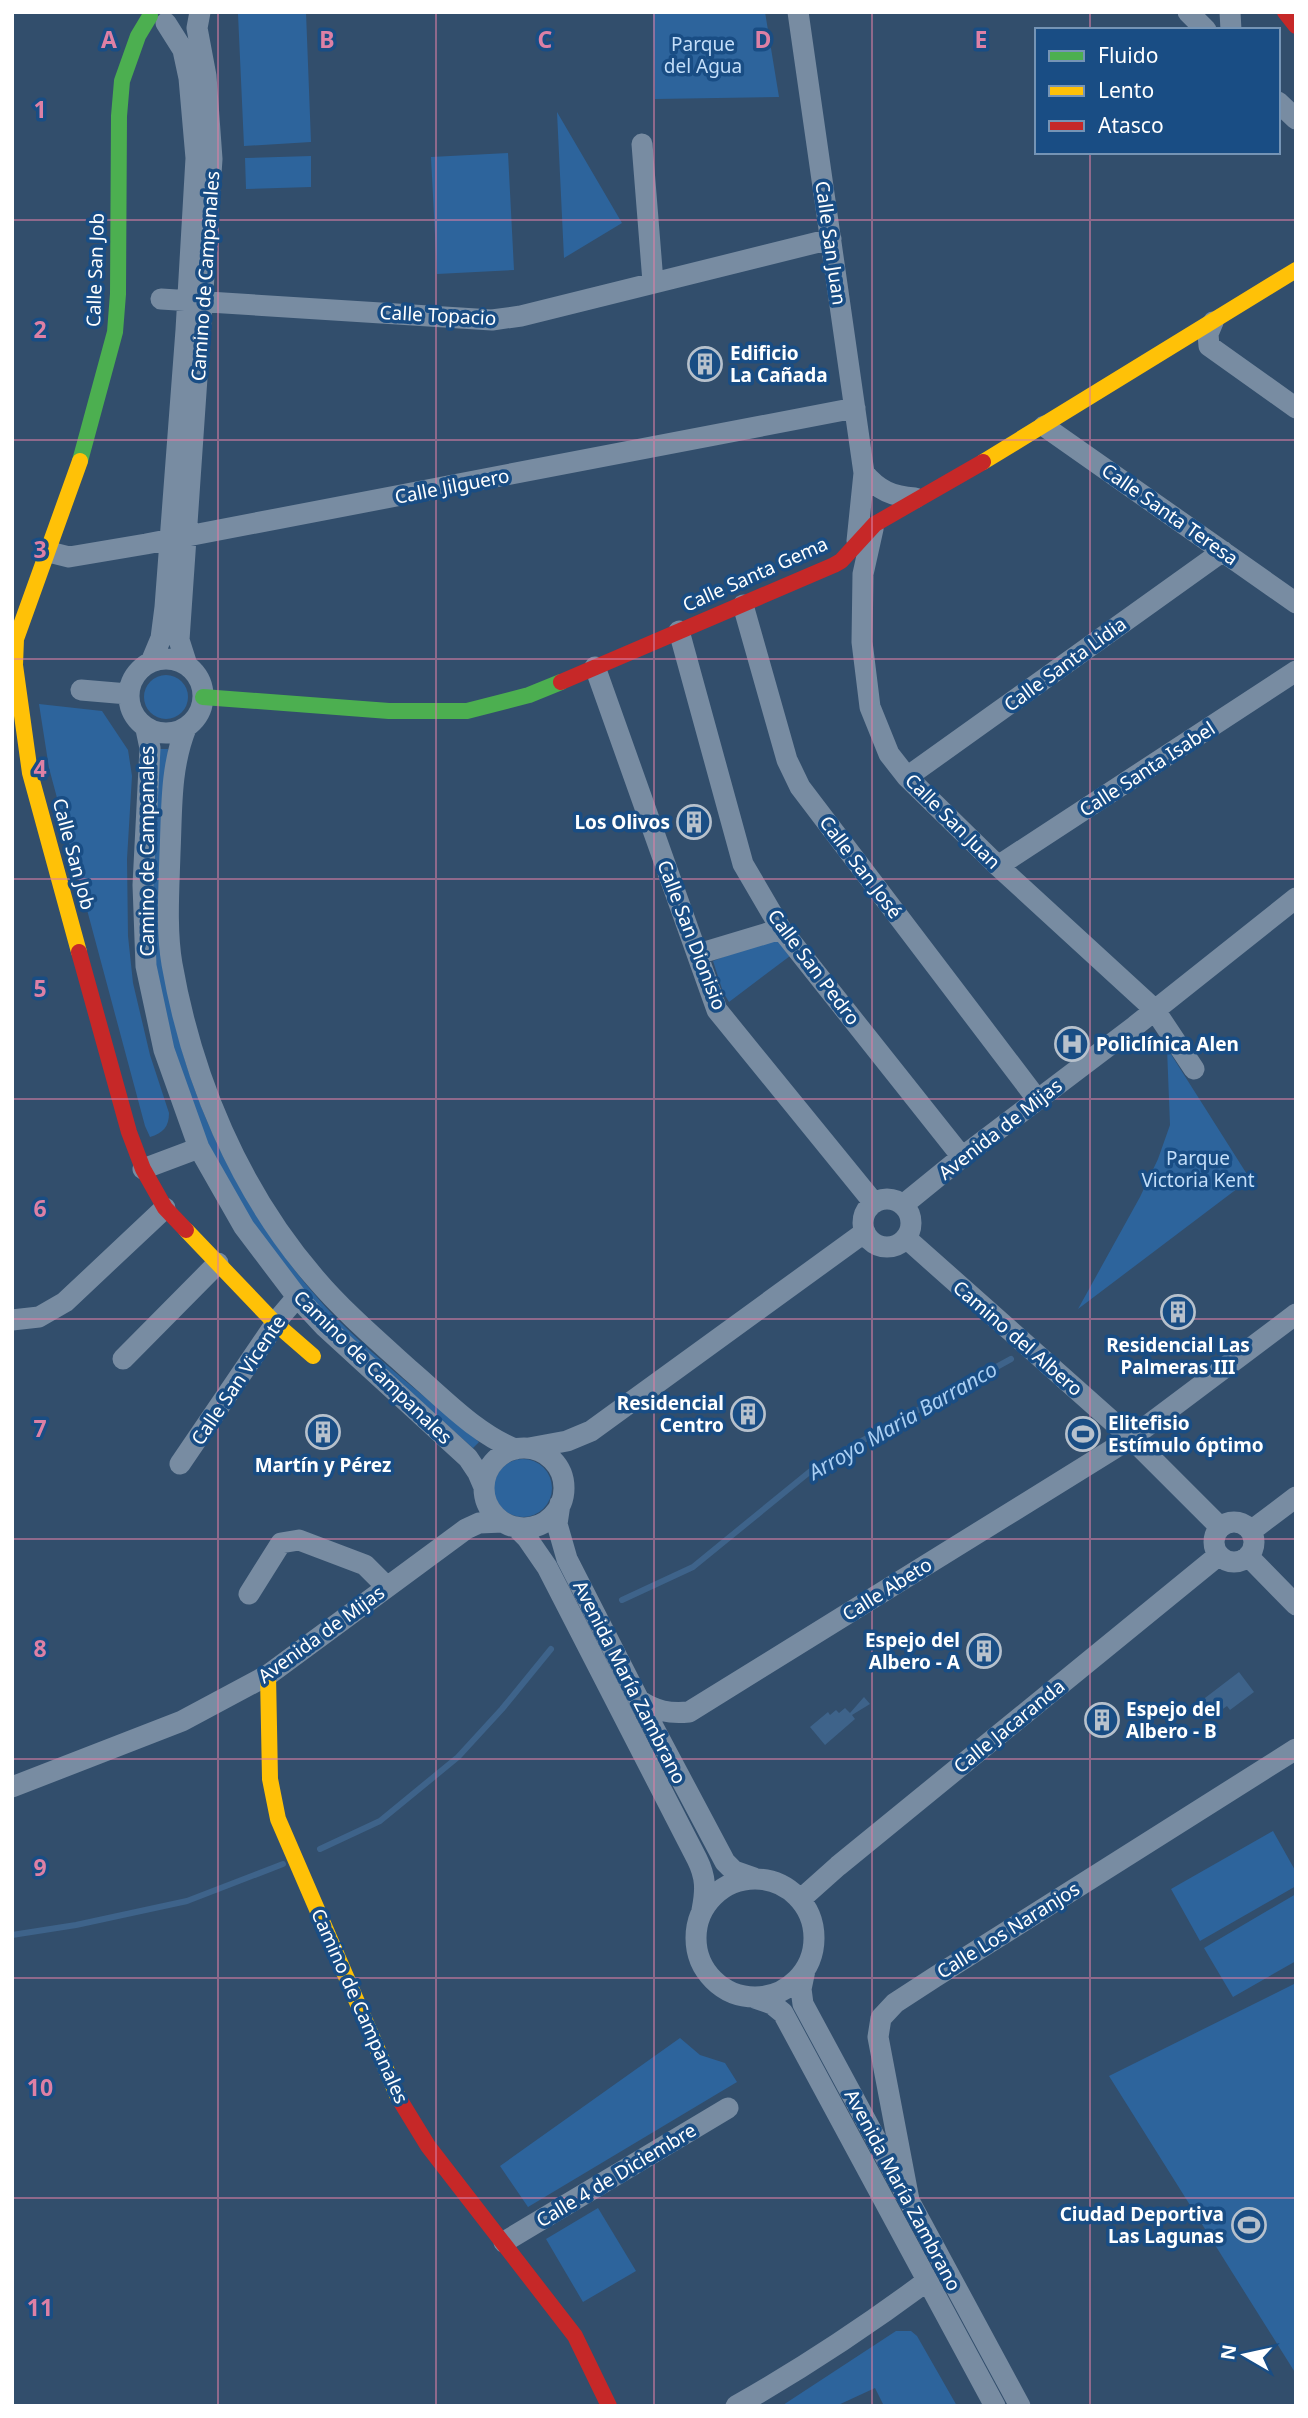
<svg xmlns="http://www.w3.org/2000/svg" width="1308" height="2418" font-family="'Noto Sans',sans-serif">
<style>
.green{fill:#2d649c}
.water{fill:#3e638a}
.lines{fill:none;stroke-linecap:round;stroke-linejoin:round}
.stream{stroke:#3e638a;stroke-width:6}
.street{stroke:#788ca2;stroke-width:21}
.fast{stroke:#4caf50;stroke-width:16}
.slow{stroke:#ffc107;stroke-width:16}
.jam{stroke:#c62828;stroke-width:16}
.grid{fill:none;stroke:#dd80a5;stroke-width:2;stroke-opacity:0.55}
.labels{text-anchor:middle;stroke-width:7;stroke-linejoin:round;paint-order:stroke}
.park-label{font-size:19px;fill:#c3def9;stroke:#194d84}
.street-label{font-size:19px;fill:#fff;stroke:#194d84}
.poi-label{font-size:19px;font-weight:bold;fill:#fff;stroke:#194d84;text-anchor:start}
.water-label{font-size:21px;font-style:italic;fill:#aacff3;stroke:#194d84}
.grid-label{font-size:23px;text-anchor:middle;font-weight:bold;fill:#dd80a5;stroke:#194d84;stroke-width:7;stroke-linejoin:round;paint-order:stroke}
</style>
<rect width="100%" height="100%" fill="#324e6c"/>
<path class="green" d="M 306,12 L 311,142 L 244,146 L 238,14 Z
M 653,12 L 765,12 L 779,97 L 655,99 Z
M 557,112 L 622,223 L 564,258 Z
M 508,153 L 514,270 L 437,274 L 431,157 Z
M 311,156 L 311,187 L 246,189 L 245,158 Z
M144 697a22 22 0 1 1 44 0a22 22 0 1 1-44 0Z
M 39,704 L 102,711 L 128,750 L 132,776 L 127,859 L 128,936 L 133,983 L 150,1055 L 169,1113 C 169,1127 163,1133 150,1137 L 145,1126 L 49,768 Z
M 160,749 L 168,749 C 164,821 155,894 164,966 C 182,1096 245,1222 335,1317 C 379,1362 431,1401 479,1442 L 473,1448 L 331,1324 L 252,1223 L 207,1144 L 172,1049 L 155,966 L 152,884 Z
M 775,936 L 790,956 L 729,1002 L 723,992 L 713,961 Z
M 1167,1048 L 1250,1179 L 1078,1309 L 1140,1197 L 1158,1159 L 1170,1125 Z
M494 1488a29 29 0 1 1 58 0a29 29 0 1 1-58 0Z
M 1273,1831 L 1296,1872 L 1296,1886 L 1200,1941 L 1171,1889 Z
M 1296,1894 L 1296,1961 L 1233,1997 L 1204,1948 Z
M 1296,1983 L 1296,2374 L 1109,2076 Z
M 680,2038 L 700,2055 L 725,2063 L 737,2082 L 528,2207 L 500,2166 Z
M 598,2208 L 636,2271 L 583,2302 L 546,2239 Z
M 896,2331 L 911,2331 L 917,2336 L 957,2406 L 884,2406 L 875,2388 L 836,2406 L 783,2405 Z"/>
<path class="water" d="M 1239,1672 L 1254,1692 L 1230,1710 L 1227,1706 L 1220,1711 L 1217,1709 L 1211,1714 L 1201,1701 Z
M 864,1697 L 870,1704 L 852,1715 L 855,1719 L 825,1745 L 810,1727 L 828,1712 L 830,1715 L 836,1710 L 839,1713 L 845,1708 L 850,1713 Z"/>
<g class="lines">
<path class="stream" d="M 622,1600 L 693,1567 L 818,1465 L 1011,1359
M 320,1849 L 380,1821 L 458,1757 L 502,1709 L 551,1649
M 12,1935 L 76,1925 L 187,1901 L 283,1864"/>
<path class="street" d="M 798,12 L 864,473 L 857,541
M 1188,12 L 1206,30
M 1230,12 L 1231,30
M 1278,102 L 1296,119
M 642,144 L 653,282
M 161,299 L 492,320 L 521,316 L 831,239
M 1213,322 L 1208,334 L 1209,346 L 1296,408
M 1044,426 L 1296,603
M 864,473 C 879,491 892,496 915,498
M 873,529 L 863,574 L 862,642 L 870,707 L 889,754 L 907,777 L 998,866 L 1154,1009 L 1194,1069
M 49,552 L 69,557 L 146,544 L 855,408
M 743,605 L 787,760 L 800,787 L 1037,1099
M 679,631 L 743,864 L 781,929 L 962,1157
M129 696a37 37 0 1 1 74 0a37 37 0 1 1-74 0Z
M 151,662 L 161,638 L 165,607 L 186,330 L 196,158 L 189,78 L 183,50 L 166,23
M 187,665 L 179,640 L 212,159 L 206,76 L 197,28 L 200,12
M 595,667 L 717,1010 L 874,1203
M 81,690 L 128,694
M 186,728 C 170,768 172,810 170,853 C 169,888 166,930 172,964 C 192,1078 239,1190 315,1278 C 343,1311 378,1341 410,1370 C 443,1398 475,1433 515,1449
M 146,729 L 150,748 L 143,885 L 146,966 L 164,1050 L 199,1148 L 244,1227 L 297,1297 L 325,1327 L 468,1458 L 478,1473 L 484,1487
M 907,777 L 1223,551
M 998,866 L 1296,671
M 698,954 L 781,929
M 143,1169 L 199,1148
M863 1223a24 24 0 1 1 48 0a24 24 0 1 1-48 0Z
M 903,1205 L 962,1157 L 1135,1026 L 1296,898
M 906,1238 L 1131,1438 L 1220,1527
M 12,1320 L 39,1317 L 65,1302 L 165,1208
M 123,1359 L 218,1263
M 529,1448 L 567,1441 L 591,1431 L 865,1232
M484 1488a40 40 0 1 1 80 0a40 40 0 1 1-80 0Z
M 180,1464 L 280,1317 L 297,1297
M 560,1504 L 557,1524 L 567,1559 L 639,1700 L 725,1862 L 734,1871 L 754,1878
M1214 1542a20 20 0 1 1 40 0a20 20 0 1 1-40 0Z
M 516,1527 L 527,1538 L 547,1567 L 697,1859 C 706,1877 706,1890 702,1910
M 1251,1531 L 1296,1497
M 1248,1556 L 1296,1605
M 249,1594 L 281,1543 L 299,1540 L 365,1565 L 387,1587
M 639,1700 C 656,1711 669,1714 689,1712 L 1131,1438 L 1296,1314
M 12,1787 L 182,1721 L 268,1675 L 466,1529 L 479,1523 L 503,1522
M696 1938a59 59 0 1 1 118 0a59 59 0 1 1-118 0Z
M 801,1899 L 838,1866 L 1219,1555
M 805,1970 L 801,1989 L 803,2004 L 1020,2406
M 755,1998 L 772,2004 L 783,2013 L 995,2406
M 909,2200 L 878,2037 L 881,2018 L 895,2003 L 935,1977 L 1296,1749
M 504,2242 L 728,2108
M 736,2406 C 803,2368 865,2327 927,2281"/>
<path class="fast" d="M 80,461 L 115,332 L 118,294 L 119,116 L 122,81 L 138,36 L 150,16
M 203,697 L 389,711 L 467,711 L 529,695 L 561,682"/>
<path class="slow" d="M 983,462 L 1296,270
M 79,952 L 30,773 L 15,665 L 16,639 L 80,461
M 186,1230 L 275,1323 L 313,1356
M 268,1675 L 270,1779 L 278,1819 L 398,2097"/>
<path class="jam" d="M 1285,12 L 1296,26
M 561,682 L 834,565 L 841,561 L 875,524 L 983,462
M 79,952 L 129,1132 L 143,1169 L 165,1208 L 186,1230
M 398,2097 L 428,2146 L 575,2336 L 609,2406"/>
</g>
<path class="grid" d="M 218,12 L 218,2406M 436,12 L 436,2406M 654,12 L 654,2406M 872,12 L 872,2406M 1090,12 L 1090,30M 1090,152 L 1090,2406M 12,220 L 1296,220M 12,440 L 1296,440M 12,659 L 1296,659M 12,879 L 1296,879M 12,1099 L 1296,1099M 12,1319 L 1296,1319M 12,1539 L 1296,1539M 12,1759 L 1296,1759M 12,1978 L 1296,1978M 12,2198 L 1296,2198"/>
<defs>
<g id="building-ring" transform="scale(1.75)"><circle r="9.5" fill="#194d84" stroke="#b7c1cc" stroke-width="1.5"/><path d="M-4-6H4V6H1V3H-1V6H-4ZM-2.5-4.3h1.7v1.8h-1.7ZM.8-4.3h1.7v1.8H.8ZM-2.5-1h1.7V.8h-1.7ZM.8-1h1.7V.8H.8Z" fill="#b7c1cc"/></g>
<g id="hospital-ring" transform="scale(1.75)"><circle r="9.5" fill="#194d84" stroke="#b7c1cc" stroke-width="1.5"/><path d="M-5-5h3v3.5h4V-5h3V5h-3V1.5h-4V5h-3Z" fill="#b7c1cc"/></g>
<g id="stadium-ring" transform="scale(1.75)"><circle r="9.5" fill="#194d84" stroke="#b7c1cc" stroke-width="1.5"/><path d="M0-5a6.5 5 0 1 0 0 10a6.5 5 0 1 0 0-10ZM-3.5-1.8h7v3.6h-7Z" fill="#b7c1cc"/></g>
</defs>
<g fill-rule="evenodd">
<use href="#building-ring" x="705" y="364"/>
<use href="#building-ring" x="694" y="822"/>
<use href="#hospital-ring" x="1072" y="1044"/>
<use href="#building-ring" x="1178" y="1312"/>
<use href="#building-ring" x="748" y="1414"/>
<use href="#building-ring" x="323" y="1432"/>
<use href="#stadium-ring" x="1083" y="1434"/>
<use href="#building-ring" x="984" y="1651"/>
<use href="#building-ring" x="1102" y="1720"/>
<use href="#stadium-ring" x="1249" y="2225"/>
</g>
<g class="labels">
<g class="park-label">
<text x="703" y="51">Parque<tspan x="703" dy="22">del Agua</tspan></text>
<text x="1198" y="1165">Parque<tspan x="1198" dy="22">Victoria Kent</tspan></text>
</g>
<g class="street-label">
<text transform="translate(831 243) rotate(82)" y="7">Calle San Juan</text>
<text transform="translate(95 270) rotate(-88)" y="7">Calle San Job</text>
<text transform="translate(205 276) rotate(-86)" y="7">Camino de Campanales</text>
<text transform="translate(438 315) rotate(3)" y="7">Calle Topacio</text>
<text transform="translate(452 486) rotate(-11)" y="7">Calle Jilguero</text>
<text transform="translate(1170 514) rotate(35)" y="7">Calle Santa Teresa</text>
<text transform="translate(755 574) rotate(-24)" y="7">Calle Santa Gema</text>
<text transform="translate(1065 664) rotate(-36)" y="7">Calle Santa Lidia</text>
<text transform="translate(1147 769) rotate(-33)" y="7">Calle Santa Isabel</text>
<text transform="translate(953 821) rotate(45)" y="7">Calle San Juan</text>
<text transform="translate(147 851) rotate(-90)" y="7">Camino de Campanales</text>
<text transform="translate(74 854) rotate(75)" y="7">Calle San Job</text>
<text transform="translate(861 867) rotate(53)" y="7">Calle San José</text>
<text transform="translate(692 935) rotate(69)" y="7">Calle San Dionisio</text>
<text transform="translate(814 967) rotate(53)" y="7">Calle San Pedro</text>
<text transform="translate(1000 1129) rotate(-38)" y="7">Avenida de Mijas</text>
<text transform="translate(1018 1338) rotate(41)" y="7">Camino del Albero</text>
<text transform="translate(373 1367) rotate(44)" y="7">Camino de Campanales</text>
<text transform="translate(238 1380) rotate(-56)" y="7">Calle San Vicente</text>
<text transform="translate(887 1589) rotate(-32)" y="7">Calle Abeto</text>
<text transform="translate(321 1634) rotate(-36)" y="7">Avenida de Mijas</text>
<text transform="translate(630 1682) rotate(63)" y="7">Avenida María Zambrano</text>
<text transform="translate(1009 1726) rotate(-39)" y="7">Calle Jacaranda</text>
<text transform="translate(1008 1930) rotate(-32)" y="7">Calle Los Naranjos</text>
<text transform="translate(360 2006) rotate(66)" y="7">Camino de Campanales</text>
<text transform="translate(616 2175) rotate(-31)" y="7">Calle 4 de Diciembre</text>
<text transform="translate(903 2190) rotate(62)" y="7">Avenida María Zambrano</text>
</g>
<g class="poi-label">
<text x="730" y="360">Edificio<tspan x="730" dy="22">La Cañada</tspan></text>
<text x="670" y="829" text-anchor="end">Los Olivos</text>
<text x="1096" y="1051">Policlínica Alen</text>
<text x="1178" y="1352" text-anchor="middle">Residencial Las<tspan x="1178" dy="22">Palmeras III</tspan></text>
<text x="724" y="1410" text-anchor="end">Residencial<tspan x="724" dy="22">Centro</tspan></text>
<text x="1108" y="1430">Elitefisio<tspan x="1108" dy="22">Estímulo óptimo</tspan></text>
<text x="323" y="1472" text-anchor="middle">Martín y Pérez</text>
<text x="960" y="1647" text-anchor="end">Espejo del<tspan x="960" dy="22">Albero - A</tspan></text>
<text x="1126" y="1716">Espejo del<tspan x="1126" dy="22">Albero - B</tspan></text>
<text x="1224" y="2221" text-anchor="end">Ciudad Deportiva<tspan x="1224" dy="22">Las Lagunas</tspan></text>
</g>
<g class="water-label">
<text transform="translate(903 1421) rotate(-30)" y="7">Arroyo Maria Barranco</text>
</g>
</g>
<g class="grid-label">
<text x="109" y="48">A</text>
<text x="327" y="48">B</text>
<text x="545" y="48">C</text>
<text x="763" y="48">D</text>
<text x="981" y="48">E</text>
<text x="40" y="118">1</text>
<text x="40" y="338">2</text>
<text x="40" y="558">3</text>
<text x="40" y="777">4</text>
<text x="40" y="997">5</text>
<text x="40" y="1217">6</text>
<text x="40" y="1437">7</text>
<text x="40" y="1657">8</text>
<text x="40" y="1876">9</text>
<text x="40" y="2096">10</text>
<text x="40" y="2316">11</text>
</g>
<rect width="1308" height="2418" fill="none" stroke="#ffffff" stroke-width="28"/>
<rect x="1035" y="28" width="245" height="126" fill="#194d84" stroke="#7594b5" stroke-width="2"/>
<rect x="1049" y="51" width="35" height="10" fill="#4caf50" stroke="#7594b5" stroke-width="2"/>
<text x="1098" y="63" font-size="21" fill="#ffffff">Fluido</text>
<rect x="1049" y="86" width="35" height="10" fill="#ffc107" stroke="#7594b5" stroke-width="2"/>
<text x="1098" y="98" font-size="21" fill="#ffffff">Lento</text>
<rect x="1049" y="121" width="35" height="10" fill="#c62828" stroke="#7594b5" stroke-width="2"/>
<text x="1098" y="133" font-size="21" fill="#ffffff">Atasco</text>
<g transform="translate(1245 2355) rotate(279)" stroke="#194d84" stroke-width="5" paint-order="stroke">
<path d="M0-5L12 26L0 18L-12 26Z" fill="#ffffff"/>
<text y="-10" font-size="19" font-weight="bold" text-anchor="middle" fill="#ffffff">N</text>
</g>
</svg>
